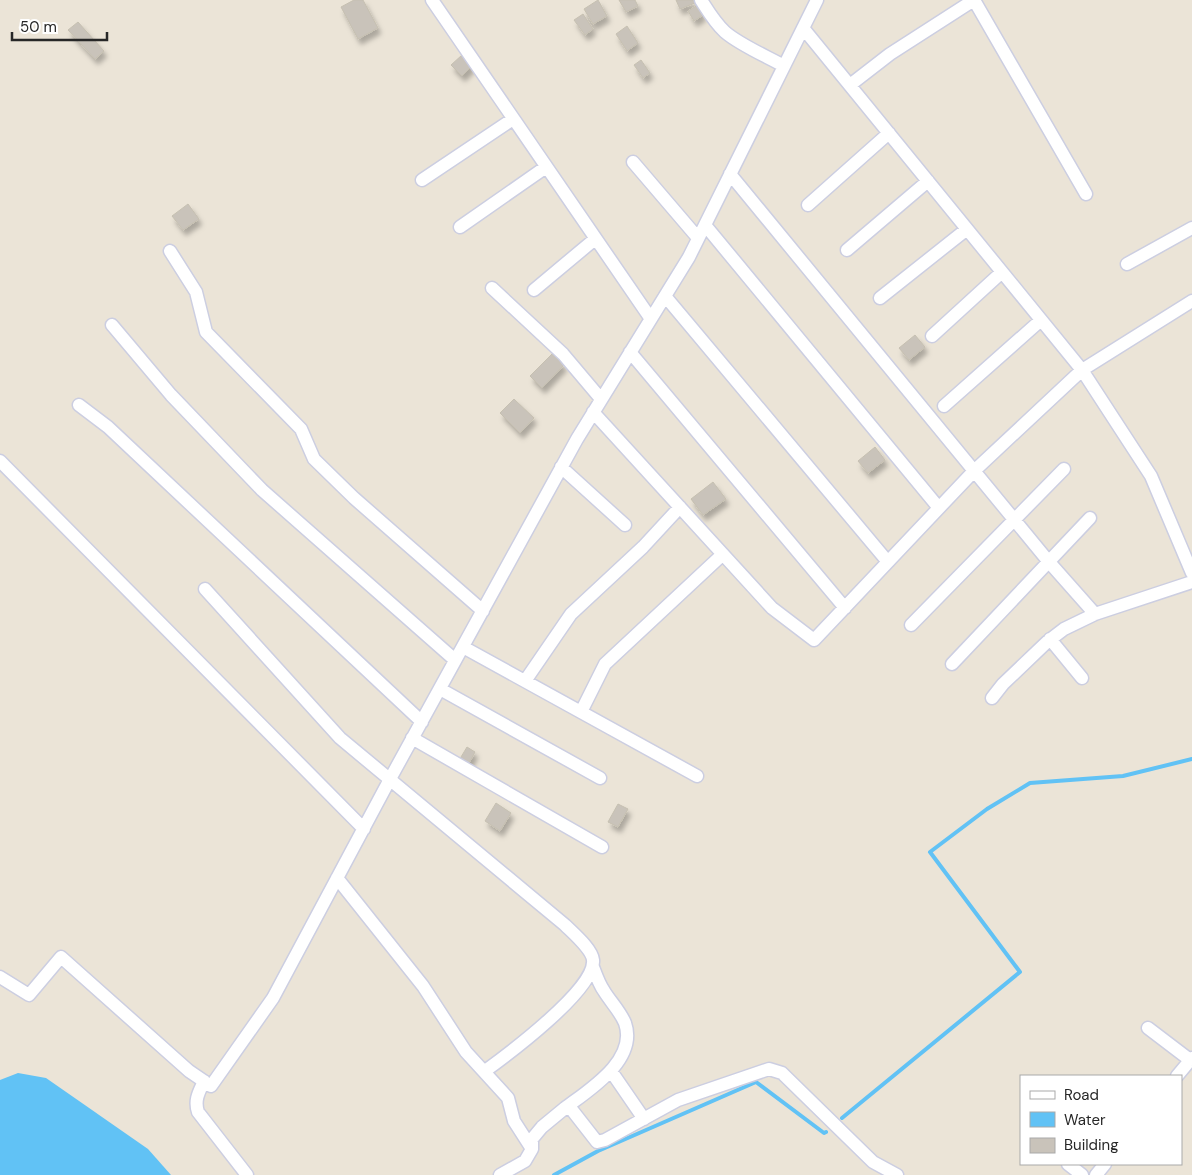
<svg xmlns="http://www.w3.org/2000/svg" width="1192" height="1175" font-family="'DM Sans',sans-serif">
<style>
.water{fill:#61c2f5}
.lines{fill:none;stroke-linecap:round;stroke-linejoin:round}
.stream{stroke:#61c2f5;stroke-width:4}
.building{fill:#c9c3ba;stroke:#c6c0b1;filter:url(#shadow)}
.street-casing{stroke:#cccee1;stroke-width:15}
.street{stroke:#fff;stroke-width:12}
</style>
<defs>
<filter id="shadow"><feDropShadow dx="3" dy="5.5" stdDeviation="2.5" flood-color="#0004"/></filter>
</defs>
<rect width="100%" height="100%" fill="#ebe4d7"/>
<path class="water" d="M 18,1073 L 46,1078 L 148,1149 L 171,1175 L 0,1175 L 0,1080 Z"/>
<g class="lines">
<path class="stream" d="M 842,1118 L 1020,972 L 930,852 L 987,809 L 1030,783 L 1123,776 L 1192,759
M 554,1175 L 598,1151 L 756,1082 L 824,1133 L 826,1132"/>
</g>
<path class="building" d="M 354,0 L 363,0 L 378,28 L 358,39 L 341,7 Z
M 598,0 L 607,16 L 593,24 L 584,9 Z
M 619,0 L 635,0 L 638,6 L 626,12 Z
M 676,0 L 693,0 L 695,3 L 680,9 Z
M 698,5 L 703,15 L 694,21 L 688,11 Z
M 583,14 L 593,29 L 585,35 L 574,20 Z
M 78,22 L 104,51 L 95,59 L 68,30 Z
M 627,26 L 638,43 L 627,51 L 616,34 Z
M 462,55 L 472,66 L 462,76 L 451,65 Z
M 641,60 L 650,73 L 643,78 L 634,65 Z
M 188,204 L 199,219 L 183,230 L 172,216 Z
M 915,335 L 925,347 L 909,360 L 899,348 Z
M 552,354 L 564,365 L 542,388 L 530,376 Z
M 514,399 L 534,418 L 520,433 L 500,413 Z
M 875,447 L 885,460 L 868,473 L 858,461 Z
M 713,482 L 726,499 L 703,515 L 691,499 Z
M 467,747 L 475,752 L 467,767 L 458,762 Z
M 496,803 L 511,813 L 500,831 L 485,821 Z
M 618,804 L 628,809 L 618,827 L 608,822 Z"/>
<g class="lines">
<g class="street-casing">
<path id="street" d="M 432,0 L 651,319
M 701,0 C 708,11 715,23 725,32 C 740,45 766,56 784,66
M 974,0 L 1086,194
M 803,28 L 1082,370 L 1151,476 L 1192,573
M 850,85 L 890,54 L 974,0
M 633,162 L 698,238
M 730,174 L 1049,562 L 1095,614
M 422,180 L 513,119
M 808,205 L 889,133
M 705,225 L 939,508
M 460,227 L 546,167
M 847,250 L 928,181
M 170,251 L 196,292 L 206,332 L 301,429 L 314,459 L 354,498 L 483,611
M 1127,264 L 1192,228
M 492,288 L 563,354 L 601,399
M 534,290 L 595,239
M 665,296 L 888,562
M 880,298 L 967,229
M 112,325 L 171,395 L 262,490 L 455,660
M 932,336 L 1002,272
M 630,352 L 845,608
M 79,405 L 108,427 L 422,722
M 944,406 L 1041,320
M 593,412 L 772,608 L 814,640 L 974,471 L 1082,370 L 1192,301
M 0,461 L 364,829
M 561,467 L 625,525
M 205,589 L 340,738 L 565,925 C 573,933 592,949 593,960 C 596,989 507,1055 485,1071
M 911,625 L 1064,469
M 1050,639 L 1082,678
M 463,647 L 697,776
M 952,664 L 1090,518
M 525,681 L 571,614 L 643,547 L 680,507
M 440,689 L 600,778
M 992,698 L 1003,684 L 1047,642 L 1064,629 L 1095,614 L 1192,582
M 581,712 L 605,664 L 723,554
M 412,738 L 602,847
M 337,878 L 423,986 L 466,1052 L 508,1098 L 514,1121 L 532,1149
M 0,977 L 29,995 L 61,957 L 189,1071 L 211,1086 L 273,998 L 390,779 L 577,439 L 689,257 L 817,0
M 1148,1028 L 1190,1060
M 611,1071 L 644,1119
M 1177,1076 L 1192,1058
M 204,1081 C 199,1092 194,1100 198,1112 L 247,1175
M 565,1108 C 589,1090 638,1060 625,1023 C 620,1011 610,1001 604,991 C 599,984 596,975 593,967
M 1068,1164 L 1082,1175
M 500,1175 L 525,1161 L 532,1149 L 532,1139 L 542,1127 L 565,1108 L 572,1110 L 597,1142 L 605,1140 L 678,1100 L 769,1069 L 782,1073 L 873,1162 L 897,1175
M 1096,1175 L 1105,1164"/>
</g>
<use href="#street" class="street"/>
</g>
<rect x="1020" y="1075" width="162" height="90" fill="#ffffff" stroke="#a9a9a9"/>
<rect x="1030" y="1091" width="25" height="8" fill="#ffffff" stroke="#a9a9a9"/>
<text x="1064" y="1100" font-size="15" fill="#272727">Road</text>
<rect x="1030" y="1112" width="25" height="15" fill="#61c2f5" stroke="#a9a9a9"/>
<text x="1064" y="1125" font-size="15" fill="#272727">Water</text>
<rect x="1030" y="1138" width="25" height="15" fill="#c9c3ba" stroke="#a9a9a9"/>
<text x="1064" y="1150" font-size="15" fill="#272727">Building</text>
<path d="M12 32v8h95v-8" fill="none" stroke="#272727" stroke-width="2.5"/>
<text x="20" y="32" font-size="15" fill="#272727" stroke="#ffffff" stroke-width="4" paint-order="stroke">50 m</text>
</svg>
